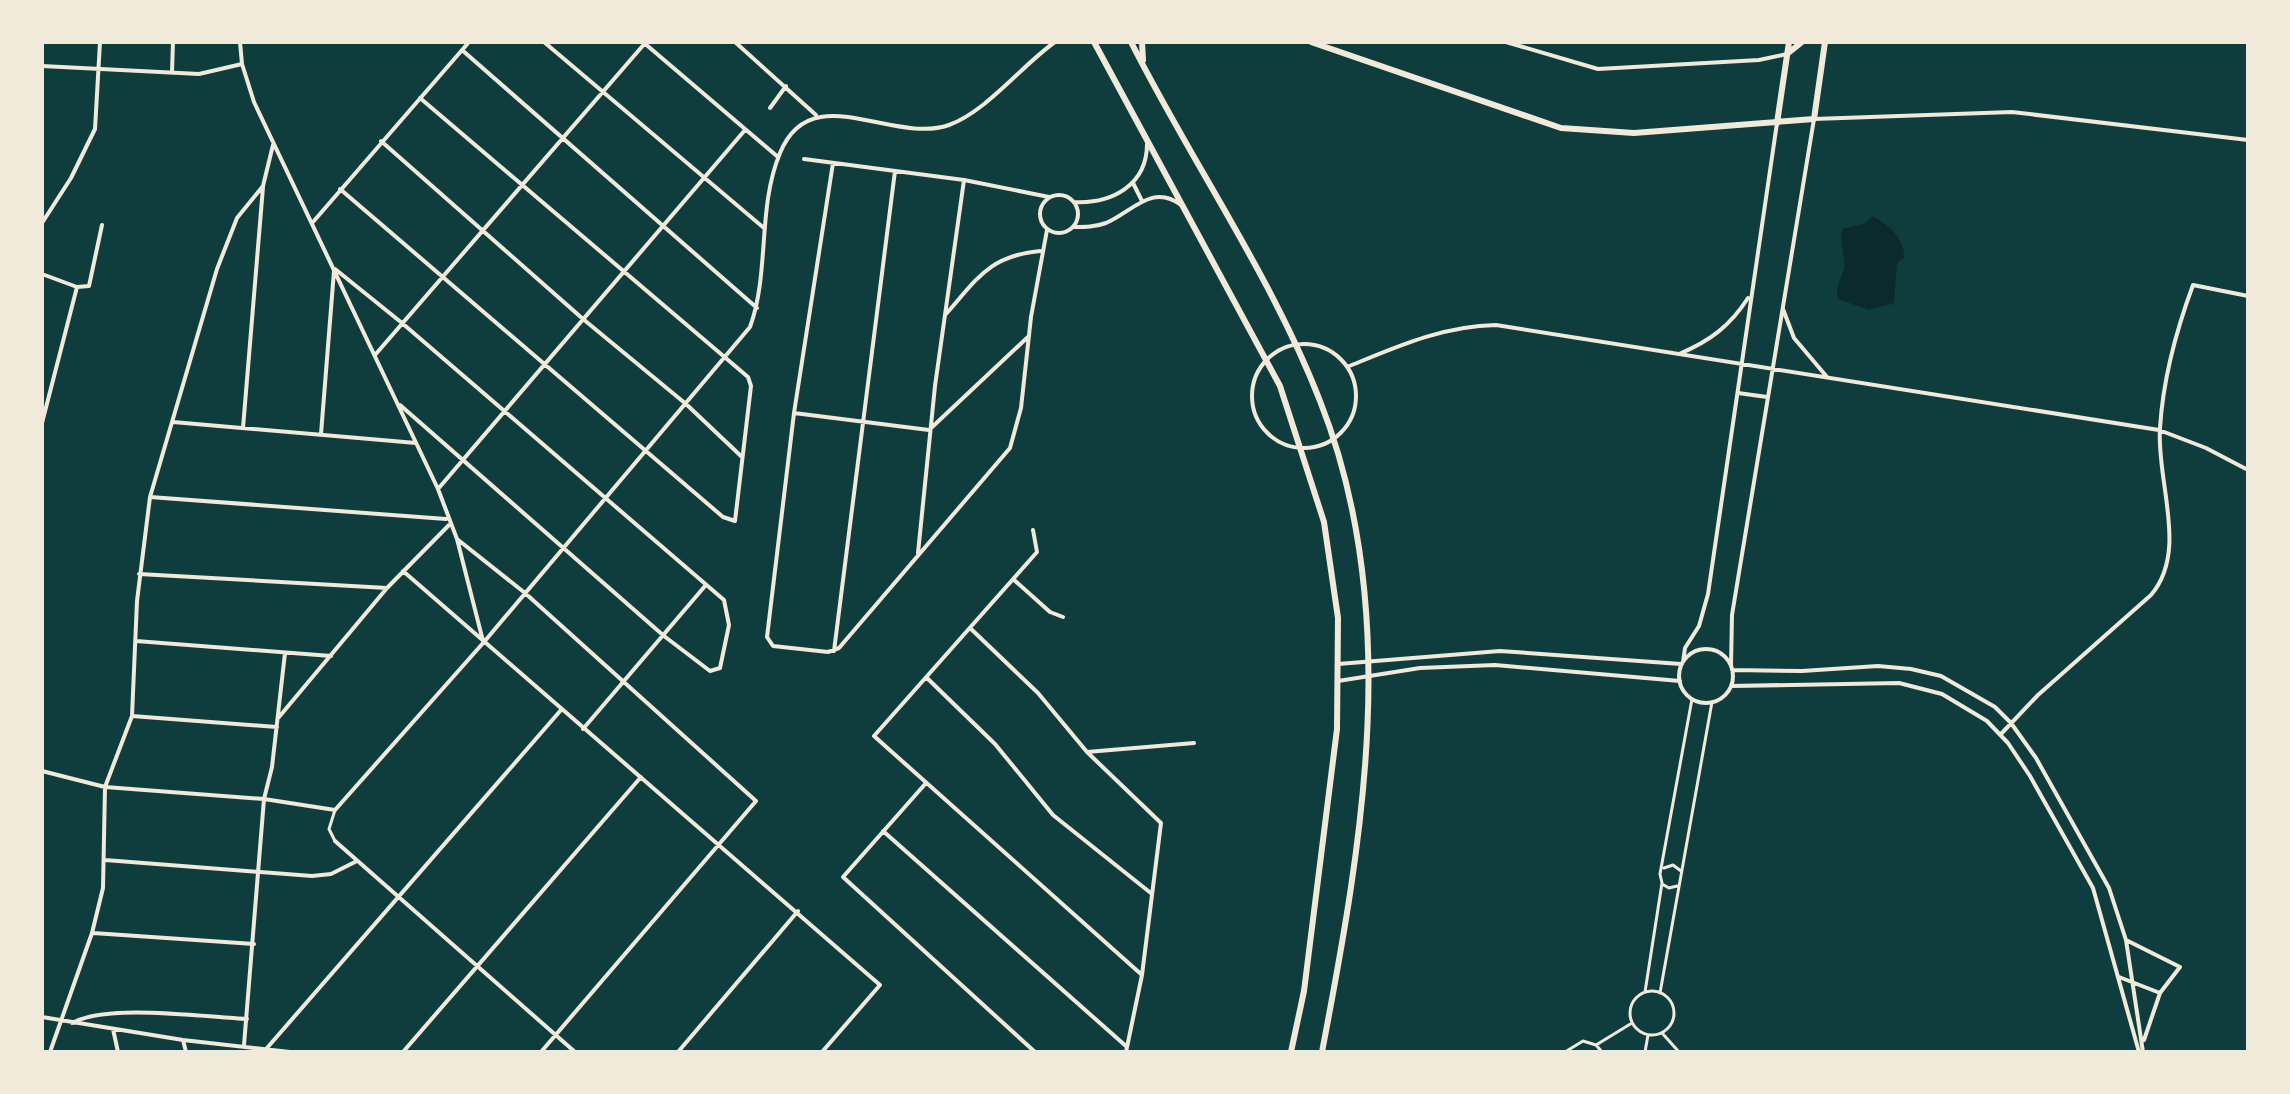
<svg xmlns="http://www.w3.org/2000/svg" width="2290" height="1094" font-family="Signika,sans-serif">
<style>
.water{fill:#0a2a2b}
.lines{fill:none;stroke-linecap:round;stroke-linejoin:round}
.pedestrian{stroke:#f1e9da;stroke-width:3}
.minor{stroke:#f1e9da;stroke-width:4}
.tertiary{stroke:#f1e9da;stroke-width:6}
.secondary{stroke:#f1e9da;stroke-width:6}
</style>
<rect width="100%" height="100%" fill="#0f3d3e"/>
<path class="water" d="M 1872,216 C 1887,222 1906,240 1904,258 L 1897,263 L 1894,303 L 1869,310 L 1838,299 C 1834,287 1842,279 1844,268 C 1846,254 1838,242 1843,229 L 1866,223 Z"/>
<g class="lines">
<path class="pedestrian" d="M 335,841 L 329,829 L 335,810
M 1664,868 L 1673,865 L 1681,871
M 1662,884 L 1669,888 L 1677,886
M1630 1013a22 22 0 1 1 44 0a22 22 0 1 1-44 0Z
M 1645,992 L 1662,883 L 1660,874 L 1692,699
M 1660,993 L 1712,702
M 1662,1033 L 1679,1052
M 1596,1045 L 1632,1023
M 1565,1052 L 1583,1041 L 1596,1045 L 1602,1052
M 1645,1052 L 1648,1035"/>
<path class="minor" d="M 240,42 L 242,64 L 254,102 L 438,489 L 457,539 L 483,641
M 544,42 L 764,228
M 643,42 L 778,157
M 735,42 L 816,115
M 1506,42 L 1598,69 L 1759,60 L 1787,54
M 462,50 L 757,308
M 42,66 L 199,74 L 242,64
M 172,72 L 173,42
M 770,108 L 786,86
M 381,141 L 583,319 L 686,404 L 742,457
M 804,159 L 964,180 L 1049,197
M 833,163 L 794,413 L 767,637 L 773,646 L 828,652 L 839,648 L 1010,448 L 1021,408 L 1031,317 L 1047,230
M 1133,183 L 1142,201
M 340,189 L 723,517 L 735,521 L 751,386 L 748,377 L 420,98
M1040 214a19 19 0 1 1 38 0a19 19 0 1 1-38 0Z
M 1074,202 C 1112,204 1147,185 1147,144
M 313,222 L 469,42
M 42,223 L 71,178 L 95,129 L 100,42
M 1074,227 C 1085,227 1095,227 1106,223 C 1132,212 1152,183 1181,205
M 335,269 L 402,323 L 724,600 L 729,625 L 720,668 L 710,671 L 664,636 L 400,405
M 42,274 L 77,287 L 89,286 L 102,225
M 1783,309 L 1794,338 L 1827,377
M 946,314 C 978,278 989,256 1040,251
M1252 396a52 52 0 1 1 104 0a52 52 0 1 1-104 0Z
M 1679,354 C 1710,341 1730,326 1748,298
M 375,355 L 646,42
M 1347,367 C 1396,347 1442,326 1496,325 L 2159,430 L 2206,448 L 2248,470
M 1738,393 L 1767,397
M 794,413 L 929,430 L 1029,336
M 173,422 L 416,443
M 42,423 L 77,287
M 243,428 L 263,187
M 321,434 L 334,271
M 438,489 L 745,130
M 150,497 L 446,519
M 1033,530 L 1037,552 L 874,736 L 1142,975
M 457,539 L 525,593 L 756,801 L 541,1052
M 918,553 L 935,386 L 964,180
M 403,571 L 880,985 L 822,1052
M 139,574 L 387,588
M 1013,579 L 1050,612 L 1063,617
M 970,628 L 1038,693 L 1087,752 L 1161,823 L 1142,975 L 1126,1052
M 136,641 L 331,656
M1679 676a27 27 0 1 1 54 0a27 27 0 1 1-54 0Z
M 834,651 L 895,171
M 1683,662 L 1685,648 L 1699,626 L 1708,594 L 1777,123
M 1338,664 L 1500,651 L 1681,664
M 1731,666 L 1732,615 L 1814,119 L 2012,112 L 2248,140
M 1732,670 L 1802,671 L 1878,666 L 1911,669 L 1941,676 L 1995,707 L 2011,723 L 2036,758 L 2109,888 L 2126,940 L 2143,1052
M 927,678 L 995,744 L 1053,815 L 1152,894
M 1338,681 L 1420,668 L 1495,665 L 1680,681
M 1731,686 L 1899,683 L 1942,694 L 1987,721 L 2008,743 L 2030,776 L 2093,888 L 2139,1052
M 132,716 L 277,727
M 279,717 L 387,588 L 449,525
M 583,729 L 705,586
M 2001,734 L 2038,695 L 2151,595 C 2189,551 2156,481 2160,428 C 2163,379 2176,331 2193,285 L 2248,296
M 1087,752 L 1194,743
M 42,771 L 105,787 L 264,799 L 335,810 L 484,642 L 750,327 C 770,272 757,208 780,153 C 811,77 892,145 949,125 C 987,111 1021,66 1055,42
M 926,783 L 843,877 L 1035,1052
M 883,831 L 1127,1047
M 335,841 L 575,1052
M 105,860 L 312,876 L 331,874 L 355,862
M 93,933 L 254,944
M 2126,940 L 2180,967 L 2160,993 L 2144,1040
M 2119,977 L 2160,993
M 42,1017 L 183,1040 L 290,1052
M 72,1023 C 108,1003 203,1017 247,1019
M 113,1029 L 118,1052
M 183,1040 L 186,1052
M 244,1045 L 264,799 L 272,767 L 285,653
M 267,1048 L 561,710
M 50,1052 L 92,933 L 103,888 L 105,787 L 132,716 L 137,601 L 150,497 L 217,269 L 237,218 L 263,186 L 273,145
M 403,1052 L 641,777
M 678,1052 L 798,911"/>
<path class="tertiary" d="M 1311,42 L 1561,128 L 1634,133 L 1814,119 L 1825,42
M 1787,54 L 1802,42
M 1777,123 L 1789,42"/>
<path class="secondary" d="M 1094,42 L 1280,386 L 1324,522 L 1338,618 L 1337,729 L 1304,991 L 1291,1052
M 1131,42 C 1192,163 1271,275 1320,401 C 1403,611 1363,838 1322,1052
M 1142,42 L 1143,60"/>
</g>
<rect width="2290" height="1094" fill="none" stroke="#f1e9da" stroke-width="88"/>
</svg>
